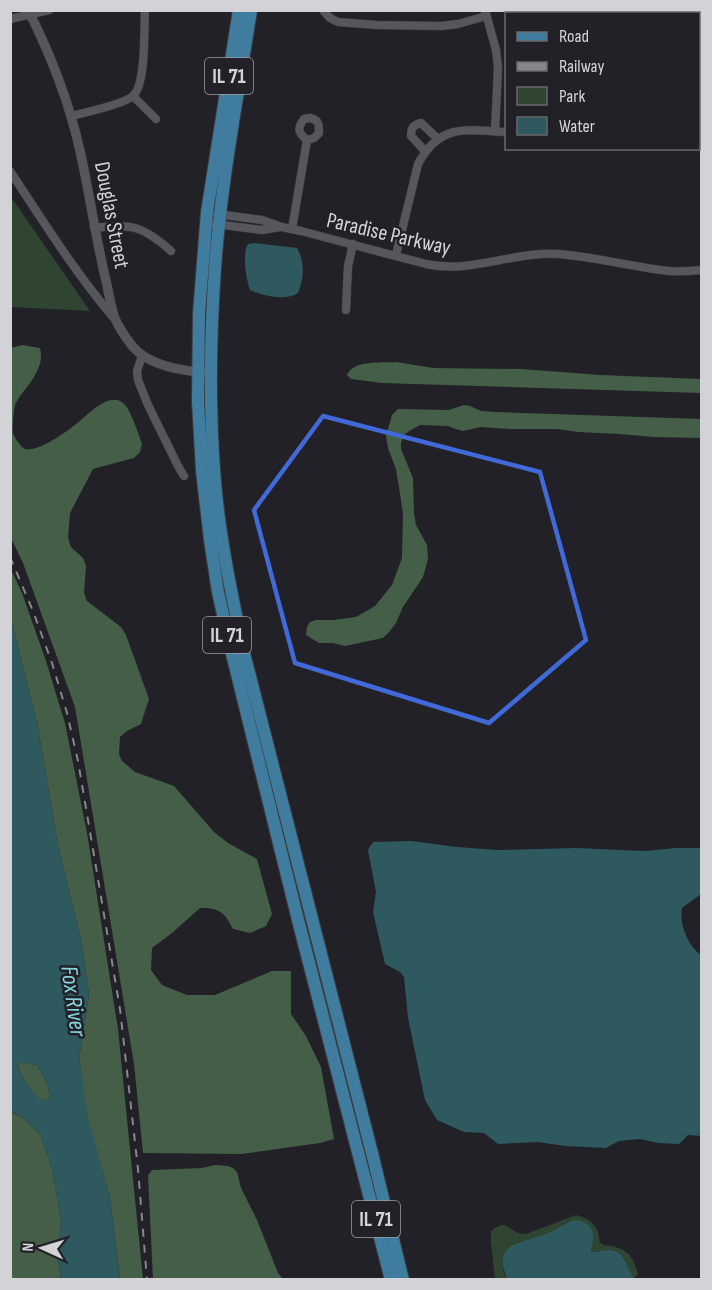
<svg xmlns="http://www.w3.org/2000/svg" width="712" height="1290" font-family="'Sofia Sans Condensed',sans-serif">
<style>
.green{fill:#2f4431}
.forest{fill:#455e47}
.water{fill:#2e595e;fill-rule:evenodd}
.lines{fill:none;stroke-linecap:round;stroke-linejoin:round}
.minor-casing{stroke:#3b3b40;stroke-width:9}
.tertiary-casing{stroke:#3b3b40;stroke-width:10}
.primary-casing{stroke:#3b3b40;stroke-width:14}
.minor{stroke:#56565d;stroke-width:8}
.tertiary{stroke:#56565d;stroke-width:9}
.primary{stroke:#407c9e;stroke-width:12}
.rail{stroke:#86868b;stroke-width:2;stroke-dasharray:8 8;stroke-linecap:butt}
.marked{fill:none;stroke:#4169d8;stroke-width:4.5;stroke-linejoin:round}
.labels{text-anchor:middle;stroke-width:5;stroke-linejoin:round;paint-order:stroke}
.shield{fill:#212127;stroke:#9e9ea2;stroke-width:1.5}
.shield-label{font-size:21px;font-weight:bold;fill:#d3d3d7}
.street-label{font-size:22px;fill:#d3d3d7;stroke:#212127}
.water-label{font-size:24px;font-style:italic;fill:#84d3dd;stroke:#212127}
</style>
<rect width="100%" height="100%" fill="#212127"/>
<path class="green" d="M 10,197 L 11,197 L 90,311 L 11,307 Z
M 576,1215 C 588,1218 596,1223 599,1236 C 599,1239 599,1242 602,1244 C 604,1246 608,1245 611,1246 C 629,1250 633,1257 638,1274 L 633,1279 L 624,1259 L 615,1250 L 592,1252 L 591,1251 C 594,1238 594,1220 576,1221 C 571,1221 570,1221 567,1222 C 562,1225 559,1228 555,1231 C 544,1236 531,1239 519,1242 L 503,1270 L 507,1279 L 495,1279 L 491,1244 L 491,1231 C 494,1229 497,1226 501,1225 C 508,1223 514,1235 526,1234 Z"/>
<path class="forest" d="M 22,345 L 40,348 C 46,371 24,387 15,405 C 14,409 12,428 13,433 C 14,437 20,445 23,448 C 35,455 66,432 76,424 C 87,416 111,387 126,406 C 131,412 139,435 142,444 L 140,452 L 134,458 L 93,469 L 70,513 L 68,538 L 71,547 L 83,558 L 86,566 L 84,593 L 87,601 L 121,627 L 126,635 L 149,699 L 141,724 L 127,731 L 120,737 L 119,754 L 122,761 L 135,772 L 174,786 L 214,832 L 228,843 L 257,859 L 272,914 L 266,926 L 250,933 L 233,929 C 225,913 219,907 200,908 L 172,933 L 152,948 L 151,970 L 162,985 L 187,995 L 215,995 L 272,971 L 291,971 L 291,1014 L 306,1036 L 321,1067 L 334,1139 L 320,1143 L 241,1154 L 143,1153 L 134,1064 L 75,707 L 23,563 L 11,538 L 11,348 Z
M 396,362 L 433,368 L 521,369 L 600,375 L 701,379 L 701,393 L 382,383 L 351,379 L 347,375 C 353,360 381,363 396,362 Z
M 464,405 L 470,406 L 481,411 L 497,412 L 701,419 L 701,438 L 654,437 L 619,434 L 578,432 L 558,429 L 509,429 L 481,427 L 463,431 L 456,429 L 448,426 L 420,425 L 411,430 L 404,435 L 401,443 L 401,449 L 413,478 L 414,513 L 416,525 L 427,545 L 428,559 L 423,577 L 403,607 L 396,623 L 389,632 L 383,638 L 345,646 L 333,643 L 319,643 L 306,635 L 307,627 L 310,622 L 316,620 L 334,620 L 356,617 L 375,606 L 392,585 L 402,558 L 403,513 L 396,469 L 388,448 L 386,436 L 392,415 L 398,409 L 449,410 Z
M 10,567 L 22,593 L 46,661 L 65,723 L 87,833 L 118,1029 L 143,1279 L 120,1279 L 110,1198 L 87,1117 L 79,1058 L 89,995 L 81,939 L 58,846 L 37,723 L 11,619 Z
M 17,1061 L 37,1065 C 43,1075 50,1085 49,1097 L 45,1101 L 39,1100 C 30,1088 19,1077 17,1061 Z
M 10,1111 L 25,1119 L 40,1134 L 52,1168 L 61,1218 L 58,1261 L 61,1279 L 11,1279 Z
M 215,1165 L 228,1166 L 233,1168 L 237,1172 L 241,1188 L 257,1220 L 278,1273 L 283,1279 L 153,1279 L 148,1175 L 152,1170 L 202,1168 Z"/>
<path class="water" d="M 255,243 L 297,248 C 305,261 304,280 298,293 C 286,301 262,296 250,290 C 246,279 242,253 248,244 Z
M 11,619 L 37,723 L 58,846 L 81,939 L 89,995 L 79,1058 L 88,1117 L 110,1198 L 120,1279 L 61,1279 L 58,1262 L 61,1218 L 52,1168 L 40,1134 L 25,1119 L 11,1111 ZM 17,1062 L 37,1065 C 43,1075 50,1085 49,1097 L 46,1100 L 39,1099 C 30,1088 19,1077 17,1062 Z
M 411,841 L 457,847 L 497,850 L 576,848 L 645,851 L 676,848 L 701,848 L 701,894 L 682,908 C 679,924 688,946 701,955 L 701,1136 L 688,1135 L 679,1144 L 658,1143 L 640,1139 L 619,1141 L 606,1148 L 566,1146 L 537,1142 L 498,1144 L 484,1133 L 464,1132 L 437,1120 L 425,1100 L 408,1018 L 404,977 L 400,972 L 385,964 L 373,912 L 376,892 L 368,850 L 373,842 Z
M 574,1220 C 595,1221 595,1235 591,1252 C 597,1252 604,1250 611,1250 C 624,1250 628,1270 634,1279 L 507,1279 C 492,1240 522,1244 549,1233 C 558,1229 565,1222 574,1220 Z"/>
<g class="lines">
<g class="minor-casing">
<path id="minor" d="M 323,10 L 330,18 L 338,22 L 377,25 L 441,26 L 458,24 L 486,16
M 485,10 L 496,50 L 498,68 L 495,131
M 613,10 L 617,14
M 601,14 L 603,10
M 10,19 L 49,10
M 698,36 L 702,36
M 133,96 L 156,119
M 71,116 C 84,113 124,104 133,96 C 146,85 144,29 145,10
M 310,118 C 319,120 319,124 319,133 L 314,138 L 307,140 C 298,133 297,128 304,119 Z
M 698,146 L 702,146
M 425,151 L 411,136 C 411,128 413,125 421,123 L 437,138
M 10,171 C 43,221 74,271 113,317
M 217,214 L 262,220 L 282,227 L 301,231 L 426,264 C 472,274 513,251 559,254 C 596,257 632,267 669,271 C 680,272 691,271 702,270
M 215,224 L 262,230 L 280,227
M 94,228 C 131,223 143,226 171,251
M 292,229 L 307,140
M 396,255 L 418,164 C 440,123 465,130 506,132
M 346,310 L 348,266 L 353,244
M 142,356 L 137,371 L 138,380 L 148,405 L 178,466 L 184,476"/>
</g>
<g class="tertiary-casing">
<path id="tertiary" d="M 28,10 C 51,55 69,102 80,151 C 90,195 96,241 107,285 C 109,295 111,306 114,316 C 118,327 126,338 133,347 C 150,366 180,370 204,373"/>
</g>
<g class="primary-casing">
<path id="primary" d="M 239,10 L 207,212 L 199,313 L 198,402 L 202,471 L 210,540 L 218,592 L 230,646 L 300,928 L 391,1280
M 251,10 C 238,96 221,182 215,268 C 210,339 209,411 215,482 C 220,540 232,596 244,653 L 372,1153 L 403,1280"/>
</g>
<use href="#minor" class="minor"/>
<use href="#tertiary" class="tertiary"/>
<use href="#primary" class="primary"/>
<path class="rail" d="M 10,557 L 33,611 L 52,663 L 67,713 L 78,761 L 120,1009 L 138,1169 L 147,1280"/>
</g>
<path class="marked" d="M 323,416 L 540,472 L 586,640 L 489,723 L 295,663 L 254,510 Z"/>
<g class="labels">
<g class="shield">
<rect x="205" y="58" width="48" height="36" rx="4.5"/>
<rect x="203" y="617" width="48" height="36" rx="4.5"/>
<rect x="352" y="1201" width="48" height="36" rx="4.5"/>
</g>
<g class="shield-label">
<text x="229" y="83">IL 71</text>
<text x="227" y="642">IL 71</text>
<text x="376" y="1226">IL 71</text>
</g>
<g class="street-label">
<text transform="translate(113 215) rotate(79)" y="8">Douglas Street</text>
<text transform="translate(389 233) rotate(13)" y="8">Paradise Parkway</text>
</g>
<g class="water-label">
<text transform="translate(74 1001) rotate(82)" y="8">Fox River</text>
</g>
</g>
<rect width="712" height="1290" fill="none" stroke="#d3d3d7" stroke-width="24"/>
<rect x="505" y="12" width="195" height="138" fill="#212127" stroke="#68686d" stroke-width="1.5"/>
<rect x="517" y="32" width="30" height="9" fill="#407c9e" stroke="#68686d" stroke-width="1.5"/>
<text x="559" y="42" font-size="18" fill="#d3d3d7">Road</text>
<rect x="517" y="62" width="30" height="9" fill="#86868b" stroke="#68686d" stroke-width="1.5"/>
<text x="559" y="72" font-size="18" fill="#d3d3d7">Railway</text>
<rect x="517" y="87" width="30" height="18" fill="#2f4431" stroke="#68686d" stroke-width="1.5"/>
<text x="559" y="102" font-size="18" fill="#d3d3d7">Park</text>
<rect x="517" y="117" width="30" height="18" fill="#2e595e" stroke="#68686d" stroke-width="1.5"/>
<text x="559" y="132" font-size="18" fill="#d3d3d7">Water</text>
<g transform="translate(42 1248) rotate(274)" stroke="#212127" stroke-width="4.5" paint-order="stroke">
<path d="M0-4.5L10 22L0 15L-10 22Z" fill="#d3d3d7"/>
<text y="-9" font-size="16" font-weight="bold" text-anchor="middle" fill="#d3d3d7">N</text>
</g>
</svg>
